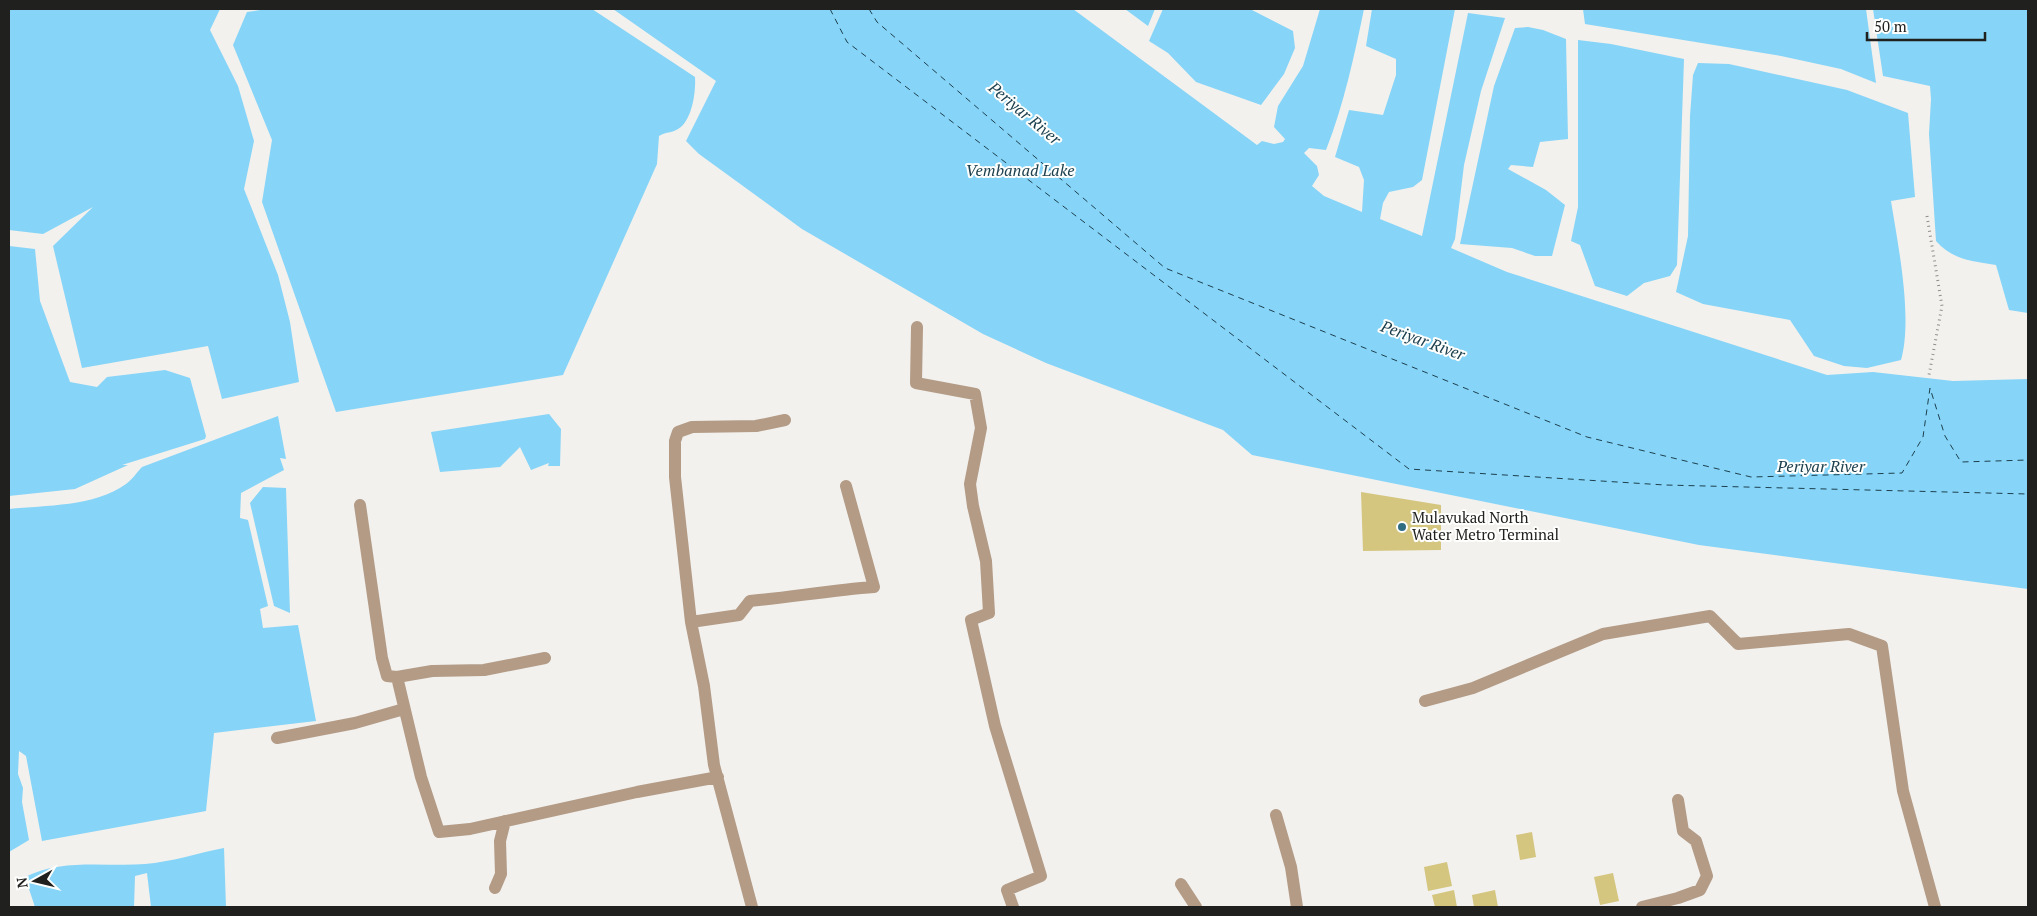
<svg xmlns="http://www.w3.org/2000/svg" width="2037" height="916" font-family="'PT Serif',serif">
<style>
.water{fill:#86d4f7}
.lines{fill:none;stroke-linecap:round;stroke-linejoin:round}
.ferry{stroke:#1d404f;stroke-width:1;stroke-dasharray:6 5;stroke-linecap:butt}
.building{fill:#d4c57f}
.path{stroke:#8f8e8c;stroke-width:3;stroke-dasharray:1 4;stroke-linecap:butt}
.minor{stroke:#b39b86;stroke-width:12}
.poi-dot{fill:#2f6c82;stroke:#fffffd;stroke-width:2}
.labels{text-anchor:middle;stroke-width:4;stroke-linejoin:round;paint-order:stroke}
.poi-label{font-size:15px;fill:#20201f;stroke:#fffffd;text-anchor:start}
.water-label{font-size:16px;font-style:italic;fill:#1d404f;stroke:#fffffd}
</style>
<rect width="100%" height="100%" fill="#f2f1ee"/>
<path class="water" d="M 9,9 L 220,9 L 210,30 L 238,86 L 254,141 L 244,189 L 278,275 L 290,322 L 299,382 L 222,399 L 208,346 L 82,368 L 53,246 L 93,207 L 43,234 L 9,230 Z
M 267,9 L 592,9 L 695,77 C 696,92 692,121 678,129 C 672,133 665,132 659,136 L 657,164 L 563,375 L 336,412 L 262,202 L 272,140 L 233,45 L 247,12 Z
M 613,9 L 1073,9 L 1257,145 L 1262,141 L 1274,144 L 1283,142 L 1285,139 L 1274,127 L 1278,106 L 1303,66 L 1320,9 L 1364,9 C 1354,57 1344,104 1326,150 L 1309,148 L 1304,153 L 1317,166 L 1319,175 L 1312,186 L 1324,196 L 1362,212 L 1364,180 L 1359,167 L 1335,157 L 1349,110 L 1383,115 L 1396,75 L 1396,59 L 1366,46 L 1372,9 L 1455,9 L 1422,180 L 1413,187 L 1389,192 L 1383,203 L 1380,219 L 1422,236 L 1468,13 L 1505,18 L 1481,91 L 1464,165 L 1455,239 L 1451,248 L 1507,272 L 1827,375 L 1873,372 L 1953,381 L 2028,379 L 2028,589 L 1699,545 L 1252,455 L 1223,430 L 1046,363 L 983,334 L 802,229 L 699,154 L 686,141 L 716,81 Z
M 1125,9 L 1155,9 L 1148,26 Z
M 1163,9 L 1250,9 L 1293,31 L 1295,48 L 1284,74 L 1261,105 L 1196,82 L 1168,53 L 1149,41 Z
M 1583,9 L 1866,9 L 1876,83 L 1841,69 L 1781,56 L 1585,24 Z
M 1873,9 L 2028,9 L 2028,313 L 2009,310 L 1996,265 C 1971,261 1953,260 1936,241 L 1929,134 L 1931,99 L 1930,86 L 1883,76 Z
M 1528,27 L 1543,30 L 1566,39 L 1568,139 L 1540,142 L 1533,167 L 1511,165 L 1508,169 L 1546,190 L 1565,205 L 1552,256 L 1535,256 L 1512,248 L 1460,244 L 1494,86 L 1515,28 Z
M 1578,40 L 1611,44 L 1684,59 L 1677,265 L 1670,276 L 1644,283 L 1627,296 L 1595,286 L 1580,245 L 1571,241 L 1578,207 Z
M 1698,63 L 1729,64 L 1847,90 L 1908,113 L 1915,197 L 1891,201 C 1898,245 1913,318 1901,360 L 1867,368 L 1844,366 L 1814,356 L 1790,320 L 1703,304 L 1676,292 L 1688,236 L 1690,116 L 1693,75 Z
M 9,246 L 35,249 L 40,301 L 70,382 L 97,387 L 107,377 L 165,370 L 190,378 L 206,436 L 205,439 L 122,465 L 128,465 L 75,489 L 9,496 Z
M 549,414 L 561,429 L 560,466 L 548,466 L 549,463 L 531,470 L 520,447 L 500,467 L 440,472 L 431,432 Z
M 278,416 L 286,459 L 280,458 L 284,470 L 241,493 L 240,518 L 248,520 L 268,606 L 260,609 L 263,628 L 298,625 L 316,721 L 214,733 L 206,811 L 42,841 L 26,756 L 19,751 L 18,774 L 23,788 L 22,802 L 29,840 L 9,852 L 9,509 C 46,505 94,507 126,484 C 132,480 137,472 142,467 Z
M 263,487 L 286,488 L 290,613 L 274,606 L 250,503 Z
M 224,848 L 226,907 L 151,907 L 147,873 L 135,876 L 134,907 L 35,907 L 25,877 C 62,858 106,867 145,864 C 171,862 198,853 224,848 Z"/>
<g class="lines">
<path class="ferry" d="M 830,9 L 847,42 L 1409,469 L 1665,485 L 2028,494
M 869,9 L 877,22 L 1165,268 L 1587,437 L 1751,477 L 1902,473 L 1923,437 L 1930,388 L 1945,436 L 1961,462 L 2028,460"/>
</g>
<path class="building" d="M 1361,492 L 1441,505 L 1441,550 L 1363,551 Z
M 1532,832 L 1536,857 L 1520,860 L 1516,835 Z
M 1447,862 L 1452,886 L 1428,891 L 1424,867 Z
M 1613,873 L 1619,901 L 1600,905 L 1594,877 Z
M 1454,890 L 1457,907 L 1435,907 L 1432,895 Z
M 1495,890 L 1498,907 L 1474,907 L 1472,895 Z"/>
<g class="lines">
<path class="path" d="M 1927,216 L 1942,306 L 1929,375"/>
<path class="minor" d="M 917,327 L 916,383 L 975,394 L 981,428 L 970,484 L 973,506 L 986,561 L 989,613 L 971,620 L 995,726 L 1041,876 L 1007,890 L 1013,907
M 360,505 L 382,658 L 387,676 L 397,677 L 432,671 L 484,670 L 545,658
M 691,622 L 739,615 L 750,601 C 792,597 833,590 874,587 L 846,486
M 397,677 L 421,777 L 439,832 L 470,829 L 637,792 L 718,777
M 1425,701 L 1473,688 L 1603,634 L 1710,616 L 1738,644 L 1849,634 L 1882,646 L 1903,791 L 1935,907
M 277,738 L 355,723 L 404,709
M 1276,815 L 1291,867 L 1297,907
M 1181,884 L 1196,907
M 495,888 L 501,874 L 500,841 L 505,821
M 752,907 L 714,765 L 704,686 L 691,622 L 675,477 L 675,441 L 678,432 L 692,427 L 756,426 L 785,420
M 1642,907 L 1678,898 L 1700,890 L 1707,876 L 1696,841 L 1683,831 L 1678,800"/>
</g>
<circle class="poi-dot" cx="1402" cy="527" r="5"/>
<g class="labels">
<g class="poi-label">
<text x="1412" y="523">Mulavukad North<tspan x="1412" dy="17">Water Metro Terminal</tspan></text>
</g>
<g class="water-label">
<text transform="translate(1025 113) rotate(40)" y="6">Periyar River</text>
<text x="1020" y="176">Vembanad Lake</text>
<text transform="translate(1423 340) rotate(20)" y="6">Periyar River</text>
<text x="1821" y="472">Periyar River</text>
</g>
</g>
<rect width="2037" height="916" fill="none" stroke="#20201f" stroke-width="20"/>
<g transform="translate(35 881) rotate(262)" stroke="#fffffd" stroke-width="4" paint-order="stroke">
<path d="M0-4L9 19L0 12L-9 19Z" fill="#20201f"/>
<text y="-8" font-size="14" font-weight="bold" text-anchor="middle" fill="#20201f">N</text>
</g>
<path d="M1867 32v8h118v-8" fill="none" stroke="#20201f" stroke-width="2.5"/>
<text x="1874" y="32" font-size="15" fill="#20201f" stroke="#fffffd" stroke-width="4" paint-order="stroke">50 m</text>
</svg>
